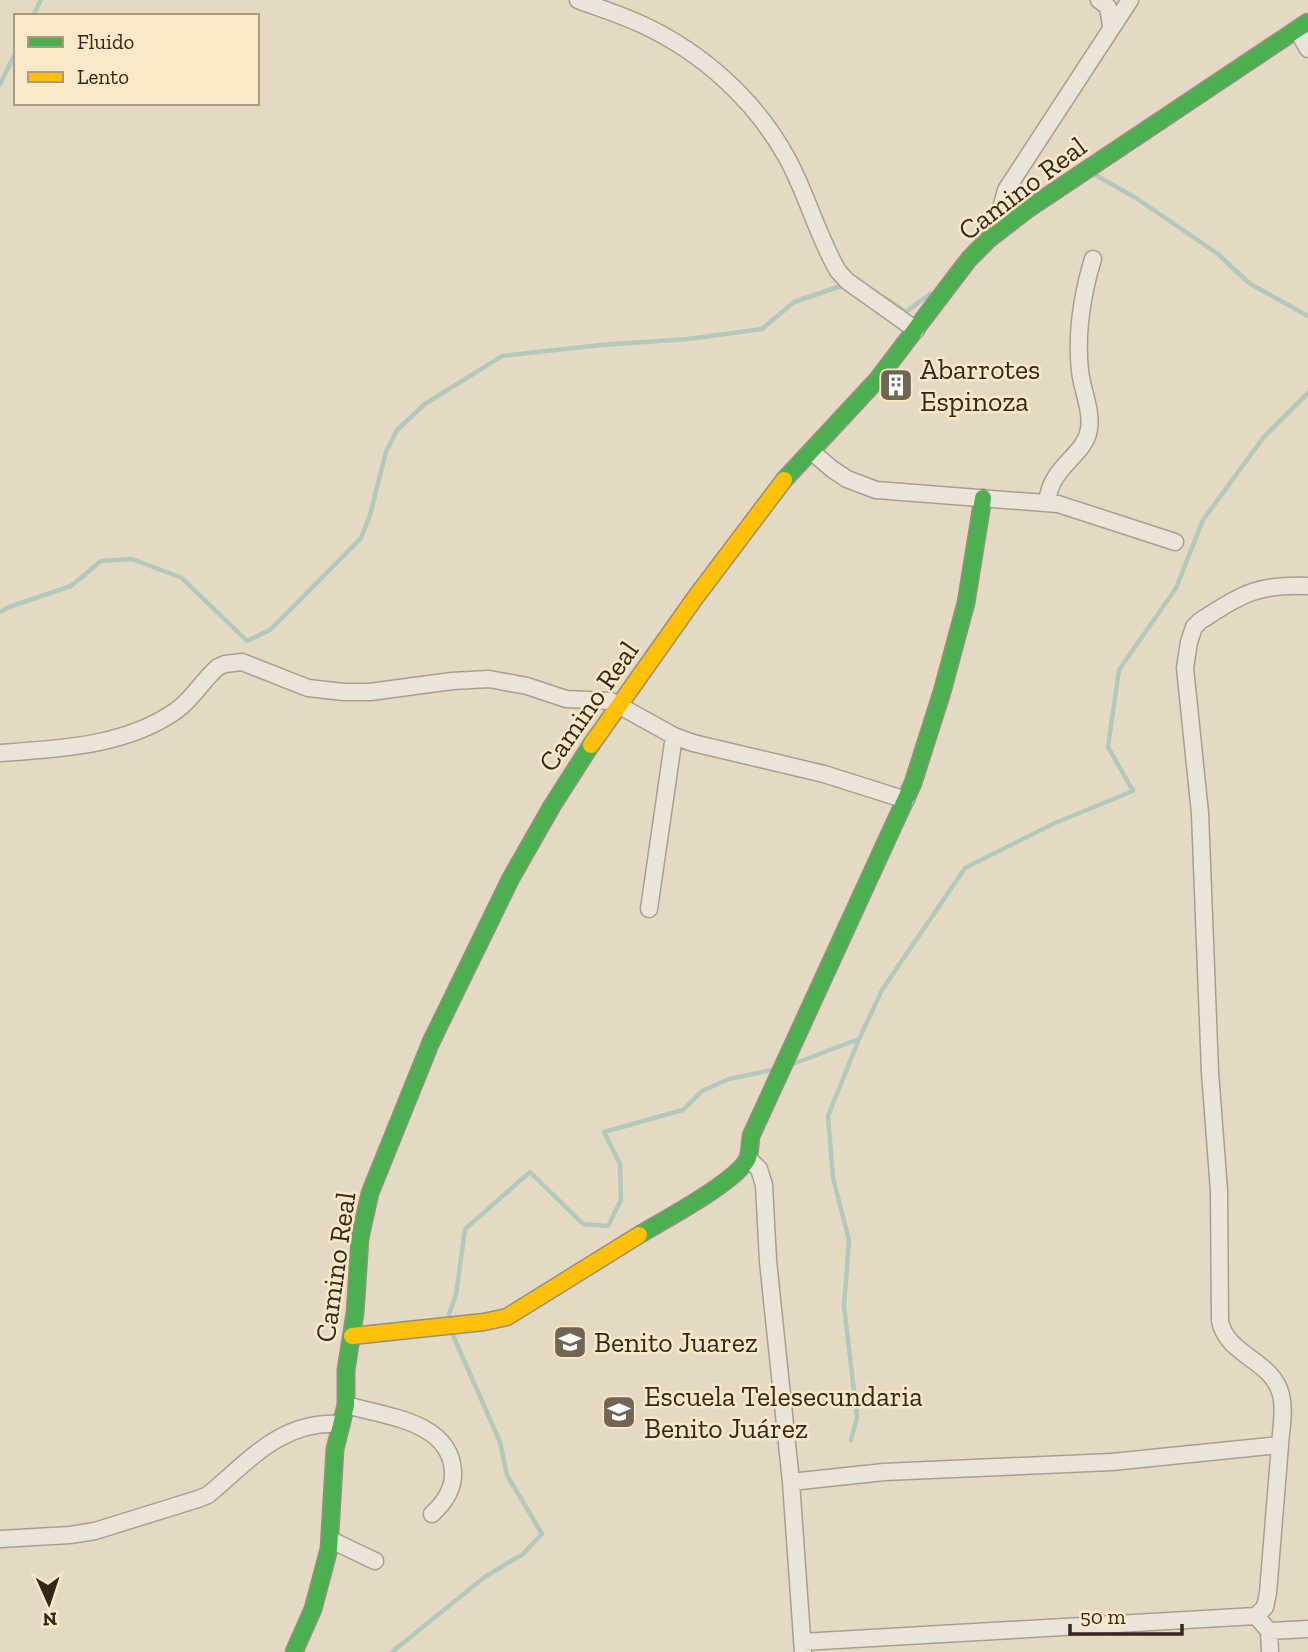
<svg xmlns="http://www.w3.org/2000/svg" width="1308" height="1652" font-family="'Zilla Slab',serif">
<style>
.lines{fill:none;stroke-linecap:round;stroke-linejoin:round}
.stream{stroke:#b2c8ba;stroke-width:4.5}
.street-casing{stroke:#a89e8f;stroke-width:19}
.fast-casing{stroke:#988e7f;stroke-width:19}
.slow-casing{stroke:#988e7f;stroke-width:19}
.street{stroke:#ebe4d8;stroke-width:16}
.fast{stroke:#4caf50;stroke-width:16}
.slow{stroke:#ffc107;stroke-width:16}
.labels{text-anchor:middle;stroke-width:5;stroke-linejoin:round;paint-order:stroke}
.street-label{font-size:28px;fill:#352618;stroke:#f8e9c8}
.poi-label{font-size:28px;fill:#352618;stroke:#f8e9c8;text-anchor:start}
</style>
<rect width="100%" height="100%" fill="#e4dac4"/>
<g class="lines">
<path class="stream" d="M 33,16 L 41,0
M 0,84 L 16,52
M 1092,173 L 1136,198 L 1218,254 L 1249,283 L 1308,316
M 883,297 L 906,312 L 930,294
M 0,612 L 9,607 L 71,586 L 101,561 L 132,559 L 182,578 L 247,641 L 270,630 L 361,538 L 370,515 L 386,452 L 397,430 L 425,404 L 502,356 L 601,345 L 688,339 L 762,329 L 794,302 L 841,286
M 793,1064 L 859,1039 L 882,990 L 965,868 L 1055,823 L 1133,791 L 1108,747 L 1119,670 L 1176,588 L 1203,520 L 1263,438 L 1308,393
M 449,1314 L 456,1295 L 465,1229 L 530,1172 L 583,1224 L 608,1226 L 621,1200 L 620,1164 L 604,1132 L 683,1110 L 702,1091 L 729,1079 L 772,1070
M 851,1440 L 857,1417 L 844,1306 L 849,1240 L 833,1178 L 828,1116 L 859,1039
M 392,1652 L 486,1576 L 523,1554 L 542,1534 L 507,1475 L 500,1442 L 452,1333"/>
<g class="street-casing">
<path id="street" d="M 578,0 C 599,8 622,15 643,25 C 703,53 755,100 787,158 C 807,194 817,235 838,271 L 847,281 L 916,330
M 1099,0 L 1108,7 L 1111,26
M 1297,30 L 1308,49
M 1003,225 L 1001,208 L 1006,190 L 1130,0
M 811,451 L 832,469 L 847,479 L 876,490 L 1058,504 L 1175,542
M 1047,502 C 1051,465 1085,456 1089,429 C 1092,410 1082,390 1080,371 C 1076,333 1082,295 1093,259
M 0,753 C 59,749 127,746 177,710 C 193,698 203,680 218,667 L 225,664 L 242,662 L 308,688 L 344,692 L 370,692 L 452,681 L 489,679 L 527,686 L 566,699 L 611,701 L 674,736 L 693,743 L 824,774 L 906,800
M 649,909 L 674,736
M 748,1158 L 759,1169 L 764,1185 L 768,1261 L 791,1482 L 803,1652
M 346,1405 C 384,1416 451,1421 453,1472 C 454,1489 444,1503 432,1514
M 1280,1445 C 1281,1429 1285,1411 1281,1395 C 1273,1360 1227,1356 1220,1321 L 1219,1191 L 1210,1072 L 1200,813 L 1185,668 L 1189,642 L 1194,627 L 1200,621 C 1243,594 1256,584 1308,586
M 791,1482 L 884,1472 L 1112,1462 L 1280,1445 L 1268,1593 L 1265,1607 L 1256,1616 L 802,1642
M 0,1539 L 70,1535 L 95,1531 L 198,1499 L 208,1495 C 250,1460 281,1421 339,1424
M 331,1540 L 375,1561
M 1256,1616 L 1269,1631 L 1270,1652
M 1269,1631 L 1308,1629"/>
</g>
<g class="fast-casing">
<path id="fast" d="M 784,480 L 877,380 L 969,259 L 988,240 L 1028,209 L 1308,22
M 639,1235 C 662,1221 738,1181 748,1158 C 750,1152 750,1143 751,1136 L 913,783 L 942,692 L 966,603 L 983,498
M 294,1652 L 313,1609 L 329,1549 L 335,1449 L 346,1405 L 346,1370 L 355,1313 L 360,1238 L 370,1193 L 431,1042 L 511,878 L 552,806 L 591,745"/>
</g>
<g class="slow-casing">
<path id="slow" d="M 591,745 L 695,598 L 784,480
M 352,1336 L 484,1322 L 507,1317 L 639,1235"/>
</g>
<use href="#street" class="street"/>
<use href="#fast" class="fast"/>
<use href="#slow" class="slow"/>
</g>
<defs>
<g id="building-square" transform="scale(1.75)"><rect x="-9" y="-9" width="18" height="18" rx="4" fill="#726554" stroke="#f8e9c8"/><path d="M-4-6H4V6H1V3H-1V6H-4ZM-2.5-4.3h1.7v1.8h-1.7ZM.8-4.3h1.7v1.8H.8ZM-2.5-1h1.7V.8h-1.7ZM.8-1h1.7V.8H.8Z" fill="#fff"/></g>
<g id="school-square" transform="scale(1.75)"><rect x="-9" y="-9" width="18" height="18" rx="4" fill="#726554" stroke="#f8e9c8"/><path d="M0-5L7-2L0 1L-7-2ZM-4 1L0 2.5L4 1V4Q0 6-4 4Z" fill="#fff"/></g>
</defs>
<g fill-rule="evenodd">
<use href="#building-square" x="896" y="385"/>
<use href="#school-square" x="570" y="1342"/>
<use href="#school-square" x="619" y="1412"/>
</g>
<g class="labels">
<g class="street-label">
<text transform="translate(1022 188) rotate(-37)" y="10">Camino Real</text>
<text transform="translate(588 706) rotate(-55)" y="10">Camino Real</text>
<text transform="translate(335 1267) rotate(-82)" y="10">Camino Real</text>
</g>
<g class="poi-label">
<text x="920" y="379">Abarrotes<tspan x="920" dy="32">Espinoza</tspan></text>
<text x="594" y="1352">Benito Juarez</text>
<text x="644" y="1406">Escuela Telesecundaria<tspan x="644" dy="32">Benito Juárez</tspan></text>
</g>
</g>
<rect x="14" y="14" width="245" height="91" fill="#f8e9c8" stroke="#aa9b82" stroke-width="2"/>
<rect x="28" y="37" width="35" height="10" fill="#4caf50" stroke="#aa9b82" stroke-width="2"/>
<text x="77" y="49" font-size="21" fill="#352618">Fluido</text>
<rect x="28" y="72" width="35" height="10" fill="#ffc107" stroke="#aa9b82" stroke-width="2"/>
<text x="77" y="84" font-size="21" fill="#352618">Lento</text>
<g transform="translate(49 1603) rotate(177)" stroke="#f8e9c8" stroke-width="5" paint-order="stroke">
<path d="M0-5L12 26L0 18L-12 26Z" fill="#352618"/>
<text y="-10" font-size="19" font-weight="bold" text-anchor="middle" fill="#352618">N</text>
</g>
<path d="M1070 1624v10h112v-10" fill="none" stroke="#352618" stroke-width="3.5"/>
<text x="1080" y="1624" font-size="21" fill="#352618" stroke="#f8e9c8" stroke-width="5" paint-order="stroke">50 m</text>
</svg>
